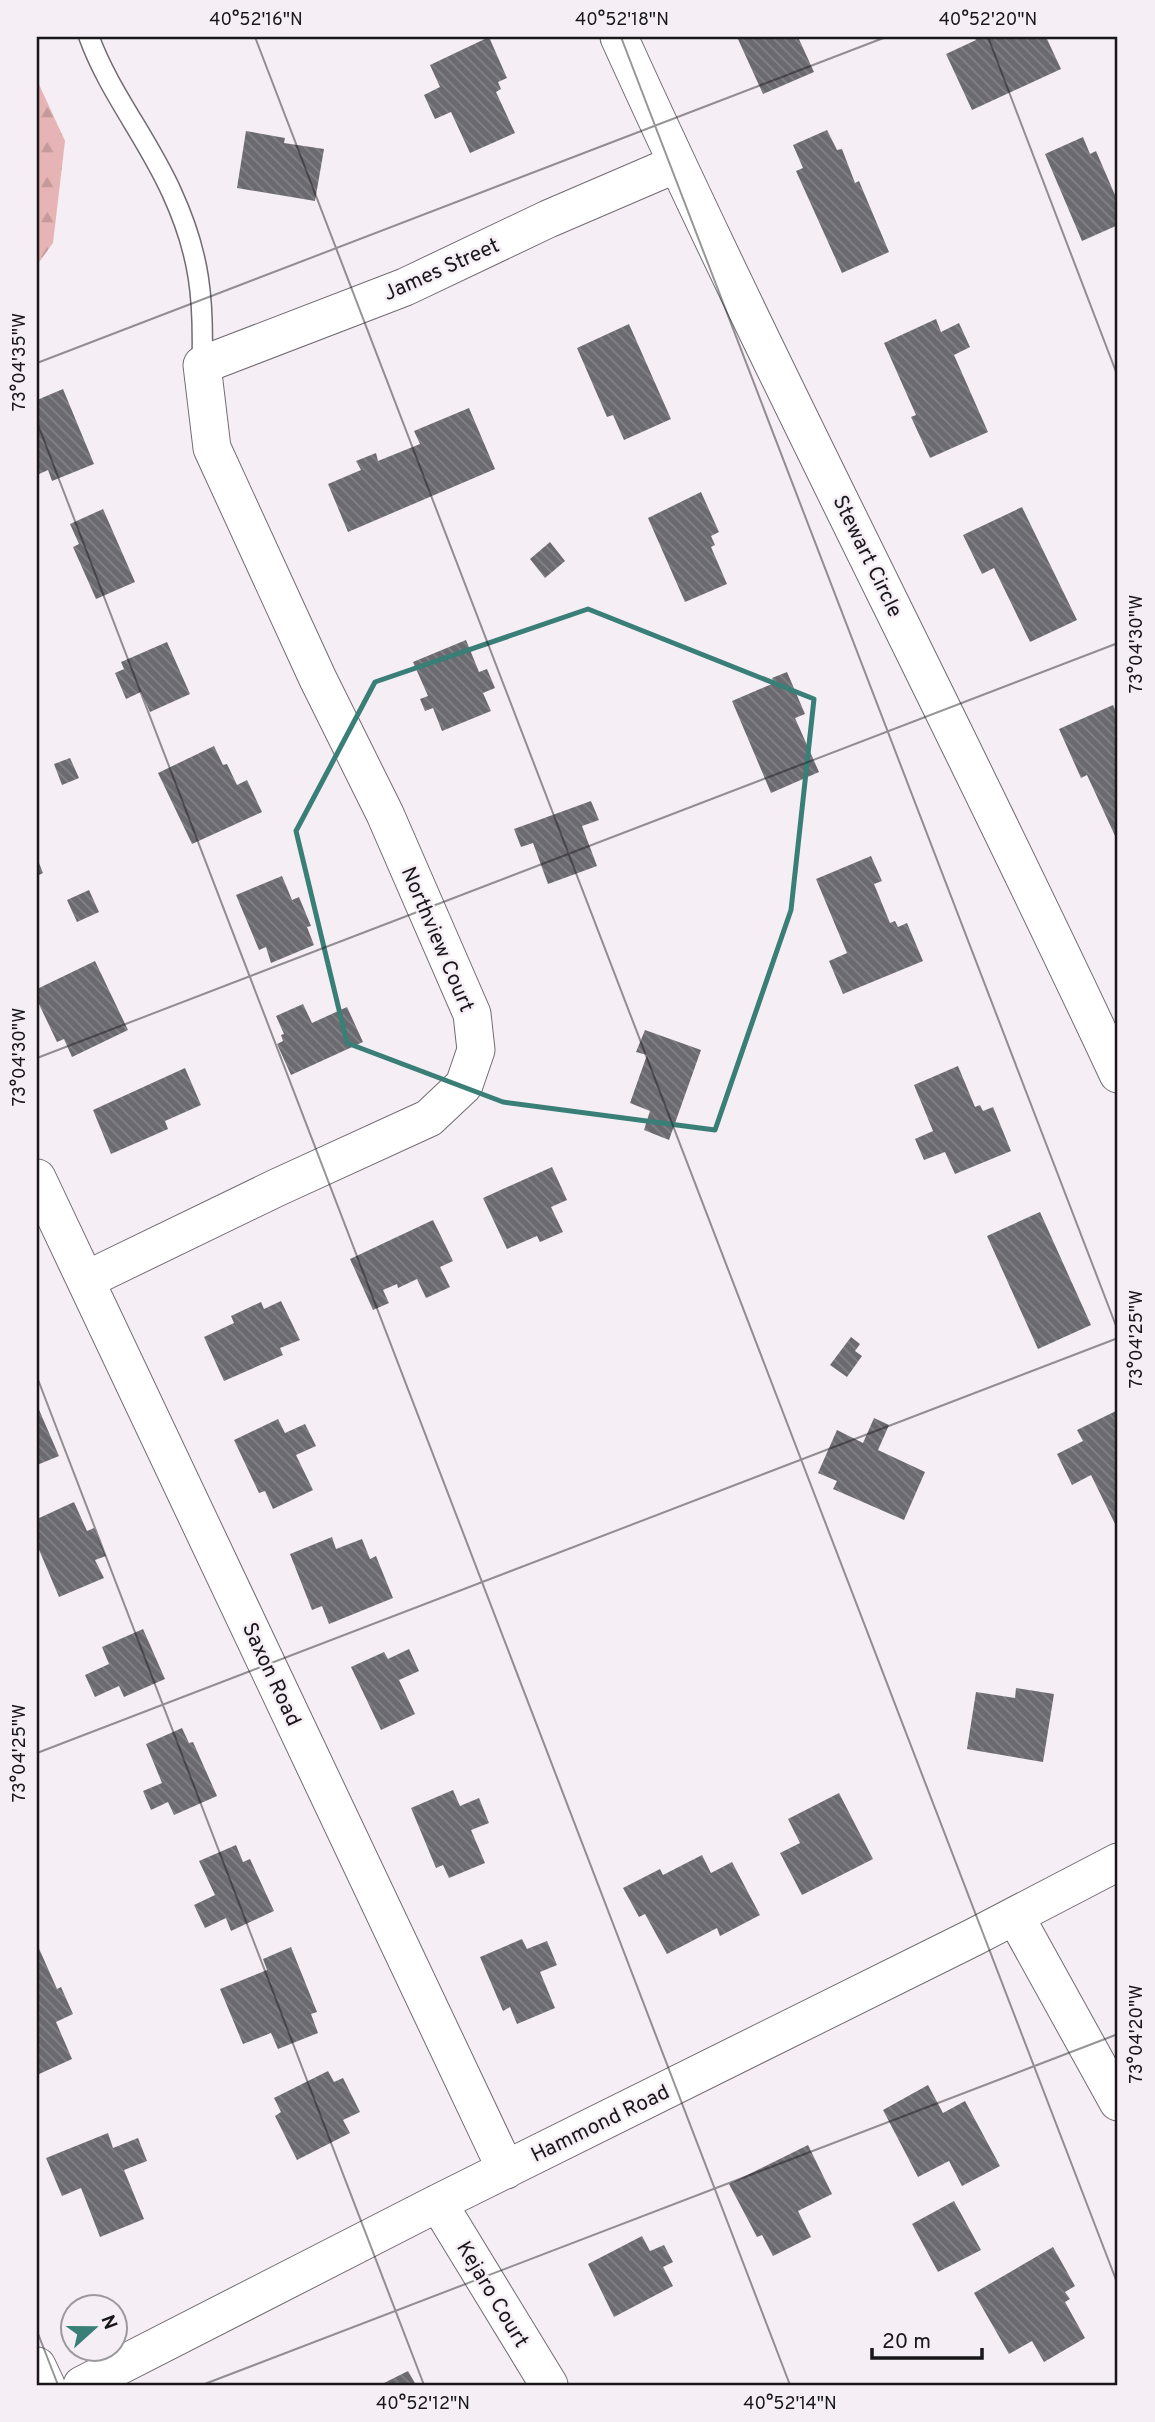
<svg xmlns="http://www.w3.org/2000/svg" width="1155" height="2422" font-family="Overpass,sans-serif">
<style>
.forest{fill:url(#forest-firs)}
.building{fill:url(#building-back-hatch)}
.lines{fill:none;stroke-linecap:round;stroke-linejoin:round}
.service-casing{stroke:#726c72;stroke-width:22}
.minor-casing{stroke:#726c72;stroke-width:39}
.service{stroke:#fff;stroke-width:19}
.minor{stroke:#fff;stroke-width:37}
.marked{fill:none;stroke:#397f78;stroke-width:5;stroke-linejoin:round}
.ticks{fill:none;stroke:#191719;stroke-width:2;stroke-opacity:0.45}
.labels{text-anchor:middle;stroke-width:5;stroke-linejoin:round;paint-order:stroke}
.street-label{font-size:21px;fill:#191719;stroke:#f5eef5}
.neatline{fill:none;stroke:#191719;stroke-width:2.5}
.ticks-label{font-size:18px;text-anchor:middle;fill:#191719}
</style>
<defs>
<pattern id="forest-firs" width="22" height="20" patternUnits="userSpaceOnUse" patternTransform="scale(1.75)"><rect width="22" height="20" fill="#e6b4b4"/><path d="M5 1l3.5 6h-7zM16 11l3.5 6h-7z" fill="#c59a9a"/></pattern>
<pattern id="building-back-hatch" width="6" height="6" patternUnits="userSpaceOnUse" patternTransform="scale(1.75)"><rect width="6" height="6" fill="#6c6a71"/><path d="M-1 5l2 2M0 0l6 6M5-1l2 2" fill="none" stroke="#838287"/></pattern>
</defs>
<rect width="100%" height="100%" fill="#f5eef5"/>
<path class="forest" d="M 37,80 L 65,141 L 53,243 L 37,265 Z"/>
<path class="building" d="M 489,37 L 507,78 L 498,82 L 501,89 L 496,92 L 515,133 L 470,153 L 451,112 L 435,119 L 424,95 L 440,87 L 430,65 Z
M 737,37 L 798,37 L 814,72 L 763,94 Z
M 974,37 L 1046,37 L 1061,69 L 972,110 L 946,54 L 976,40 Z
M 827,130 L 837,150 L 842,149 L 855,183 L 859,181 L 889,252 L 842,273 L 796,171 L 803,168 L 793,145 Z
M 246,131 L 285,138 L 284,143 L 324,149 L 315,201 L 237,188 Z
M 1083,137 L 1090,154 L 1096,151 L 1118,202 L 1118,225 L 1082,241 L 1045,154 Z
M 936,319 L 941,332 L 959,323 L 970,347 L 954,355 L 988,432 L 930,458 L 911,417 L 916,415 L 884,343 Z
M 629,324 L 671,419 L 624,440 L 613,415 L 607,417 L 577,348 Z
M 63,389 L 94,464 L 52,481 L 48,470 L 37,475 L 37,400 Z
M 469,408 L 495,469 L 348,532 L 328,484 L 361,470 L 356,461 L 376,453 L 378,461 L 420,444 L 414,431 Z
M 701,492 L 719,532 L 711,536 L 715,545 L 711,547 L 727,584 L 685,602 L 648,518 Z
M 1022,507 L 1077,620 L 1030,642 L 994,568 L 982,574 L 963,535 Z
M 103,509 L 135,582 L 96,599 L 73,547 L 79,544 L 70,524 Z
M 550,542 L 565,561 L 545,578 L 530,559 Z
M 466,640 L 479,672 L 487,669 L 495,688 L 483,693 L 491,711 L 442,731 L 433,708 L 425,711 L 420,699 L 428,696 L 413,662 Z
M 167,642 L 190,694 L 150,712 L 141,692 L 126,699 L 115,673 L 124,669 L 121,662 Z
M 787,672 L 805,714 L 795,718 L 819,772 L 771,793 L 732,701 L 774,683 L 772,678 Z
M 1113,705 L 1118,717 L 1118,837 L 1116,838 L 1087,775 L 1081,778 L 1059,729 Z
M 214,746 L 223,765 L 227,764 L 237,785 L 247,780 L 262,812 L 192,844 L 158,773 Z
M 70,758 L 79,778 L 62,785 L 54,764 Z
M 591,801 L 599,820 L 582,826 L 597,866 L 548,884 L 533,843 L 521,847 L 514,829 Z
M 871,856 L 882,881 L 874,884 L 890,923 L 895,921 L 898,927 L 907,923 L 923,961 L 843,994 L 829,961 L 847,953 L 816,879 Z
M 37,858 L 43,873 L 37,876 Z
M 282,876 L 292,900 L 299,897 L 311,926 L 307,927 L 314,945 L 271,963 L 266,947 L 259,950 L 236,895 Z
M 89,890 L 99,912 L 77,922 L 67,900 Z
M 95,961 L 128,1030 L 72,1057 L 64,1039 L 57,1042 L 37,1000 L 37,989 Z
M 303,1004 L 312,1023 L 347,1007 L 363,1042 L 291,1075 L 277,1044 L 283,1041 L 281,1035 L 284,1034 L 276,1016 Z
M 645,1030 L 701,1050 L 669,1140 L 644,1130 L 650,1111 L 630,1103 L 647,1055 L 636,1052 Z
M 958,1066 L 975,1107 L 980,1105 L 983,1111 L 993,1107 L 1011,1151 L 955,1174 L 945,1152 L 924,1160 L 915,1139 L 933,1131 L 914,1085 Z
M 185,1068 L 201,1105 L 165,1121 L 168,1129 L 111,1154 L 93,1110 Z
M 552,1167 L 567,1200 L 551,1207 L 563,1232 L 540,1242 L 537,1236 L 507,1249 L 483,1198 Z
M 1040,1212 L 1091,1325 L 1038,1349 L 987,1236 Z
M 433,1220 L 453,1261 L 440,1267 L 450,1287 L 426,1298 L 417,1279 L 398,1288 L 397,1284 L 383,1290 L 389,1303 L 373,1310 L 350,1259 Z
M 281,1301 L 300,1340 L 280,1348 L 283,1355 L 224,1381 L 204,1337 L 234,1323 L 231,1316 L 261,1302 L 264,1309 Z
M 851,1337 L 860,1344 L 855,1351 L 862,1356 L 847,1377 L 830,1365 Z
M 37,1405 L 59,1456 L 37,1465 Z
M 1118,1410 L 1118,1530 L 1091,1475 L 1072,1485 L 1057,1454 L 1083,1441 L 1077,1430 Z
M 874,1418 L 889,1425 L 878,1450 L 925,1472 L 904,1520 L 833,1489 L 837,1481 L 818,1473 L 837,1430 L 863,1443 Z
M 278,1419 L 285,1433 L 305,1424 L 316,1446 L 296,1455 L 313,1490 L 273,1509 L 265,1491 L 259,1493 L 234,1440 Z
M 74,1502 L 87,1531 L 94,1528 L 106,1556 L 95,1560 L 104,1578 L 59,1597 L 37,1545 L 37,1519 Z
M 332,1537 L 336,1549 L 362,1539 L 370,1559 L 376,1556 L 393,1598 L 329,1624 L 322,1606 L 312,1610 L 290,1554 Z
M 143,1629 L 165,1679 L 124,1697 L 119,1686 L 95,1697 L 85,1675 L 109,1664 L 102,1647 Z
M 409,1649 L 419,1671 L 399,1680 L 415,1714 L 381,1730 L 351,1667 L 384,1652 L 388,1659 Z
M 1016,1688 L 1054,1694 L 1043,1762 L 967,1749 L 976,1692 L 1015,1698 Z
M 182,1728 L 189,1743 L 193,1742 L 217,1796 L 174,1815 L 168,1802 L 151,1810 L 143,1791 L 162,1783 L 146,1744 Z
M 453,1790 L 460,1806 L 479,1798 L 489,1823 L 471,1830 L 485,1863 L 449,1878 L 443,1865 L 436,1868 L 411,1808 Z
M 839,1793 L 873,1859 L 802,1895 L 780,1853 L 800,1843 L 788,1819 Z
M 236,1845 L 243,1862 L 250,1859 L 274,1911 L 231,1931 L 226,1918 L 205,1928 L 194,1905 L 215,1895 L 199,1861 Z
M 702,1855 L 711,1873 L 732,1862 L 760,1915 L 720,1936 L 717,1928 L 667,1954 L 645,1914 L 639,1917 L 623,1888 L 660,1869 L 663,1875 Z
M 522,1939 L 527,1949 L 547,1941 L 557,1965 L 540,1972 L 555,2008 L 517,2024 L 510,2007 L 503,2011 L 480,1957 Z
M 37,1944 L 57,1989 L 61,1987 L 73,2014 L 56,2022 L 72,2059 L 37,2075 Z
M 291,1947 L 317,2012 L 311,2014 L 318,2033 L 278,2049 L 271,2033 L 243,2044 L 220,1989 L 267,1970 L 263,1959 Z
M 328,2071 L 334,2082 L 343,2078 L 360,2112 L 343,2120 L 350,2133 L 297,2160 L 275,2116 L 281,2112 L 274,2098 Z
M 928,2085 L 943,2113 L 965,2101 L 1000,2166 L 962,2186 L 949,2161 L 918,2177 L 883,2110 Z
M 108,2133 L 113,2148 L 138,2138 L 147,2161 L 124,2170 L 144,2219 L 100,2237 L 81,2188 L 62,2196 L 46,2158 Z
M 808,2145 L 832,2194 L 798,2211 L 811,2237 L 773,2256 L 762,2235 L 757,2237 L 729,2184 Z
M 954,2201 L 981,2250 L 938,2272 L 912,2224 Z
M 642,2236 L 650,2251 L 664,2245 L 673,2262 L 663,2267 L 673,2286 L 614,2317 L 588,2264 Z
M 1053,2247 L 1075,2286 L 1065,2292 L 1070,2299 L 1065,2302 L 1085,2338 L 1044,2362 L 1032,2341 L 1009,2354 L 974,2293 Z
M 408,2371 L 416,2385 L 380,2385 Z"/>
<g class="lines">
<g class="service-casing">
<path id="service" d="M 89,37 C 109,92 148,139 172,193 C 200,254 204,299 202,365"/>
</g>
<g class="minor-casing">
<path id="minor" d="M 619,37 C 777,386 956,726 1118,1074
M 37,1178 L 506,2170
M 86,1280 L 276,1188 L 429,1118 L 464,1085 L 476,1050 L 472,1014 L 385,814 L 318,679 L 212,448 L 202,365 L 405,287 L 548,219 L 676,164
M 1015,1916 L 1118,2102
M 438,2203 L 549,2385
M 37,2366 L 46,2385
M 82,2385 L 438,2203 L 974,1937 L 1118,1862"/>
</g>
<use href="#service" class="service"/>
<use href="#minor" class="minor"/>
</g>
<path class="marked" d="M 588,609 L 814,699 L 791,910 L 715,1130 L 503,1102 L 347,1043 L 296,831 L 375,682 Z"/>
<path class="ticks" d="M 255,37 L 1118,2285M 621,37 L 1118,1331M 988,37 L 1118,377M 37,363 L 886,37M 37,422 L 790,2385M 37,1058 L 1118,643M 37,1377 L 424,2385M 37,1753 L 1118,1338M 37,2331 L 58,2385M 202,2385 L 1118,2034"/>
<g class="labels">
<g class="street-label">
<text transform="translate(441 269) rotate(-24)" y="7">James Street</text>
<text transform="translate(868 556) rotate(64)" y="7">Stewart Circle</text>
<text transform="translate(438 939) rotate(67)" y="7">Northview Court</text>
<text transform="translate(272 1674) rotate(65)" y="7">Saxon Road</text>
<text transform="translate(600 2123) rotate(-26)" y="7">Hammond Road</text>
<text transform="translate(493 2294) rotate(59)" y="7">Kejaro Court</text>
</g>
</g>
<rect width="1155" height="2422" fill="none" stroke="#f5eef5" stroke-width="77"/>
<g transform="translate(94 2328) rotate(69)"><circle r="33" fill="#f5eef5" stroke="#9d989d" stroke-width="2"/>
<path d="M0-5L12 26L0 18L-12 26Z" fill="#397f78"/>
<text y="-10" font-size="19" font-weight="bold" text-anchor="middle" fill="#191719">N</text>
</g>
<path d="M872 2348v10h110v-10" fill="none" stroke="#191719" stroke-width="3.5"/>
<text x="882" y="2348" font-size="21" fill="#191719" stroke="#f5eef5" stroke-width="5" paint-order="stroke">20 m</text>
<rect x="38" y="38" width="1078" height="2346" class="neatline"/>
<g class="ticks-label">
<text x="256" y="25">40°52'16"N</text>
<text x="622" y="25">40°52'18"N</text>
<text x="988" y="25">40°52'20"N</text>
<text transform="translate(19 362) rotate(-90)" y="6">73°04'35"W</text>
<text transform="translate(1136 644) rotate(-90)" y="6">73°04'30"W</text>
<text transform="translate(19 1057) rotate(-90)" y="6">73°04'30"W</text>
<text transform="translate(1136 1339) rotate(-90)" y="6">73°04'25"W</text>
<text transform="translate(19 1753) rotate(-90)" y="6">73°04'25"W</text>
<text transform="translate(1136 2034) rotate(-90)" y="6">73°04'20"W</text>
<text x="423" y="2409">40°52'12"N</text>
<text x="790" y="2409">40°52'14"N</text>
</g>
</svg>
